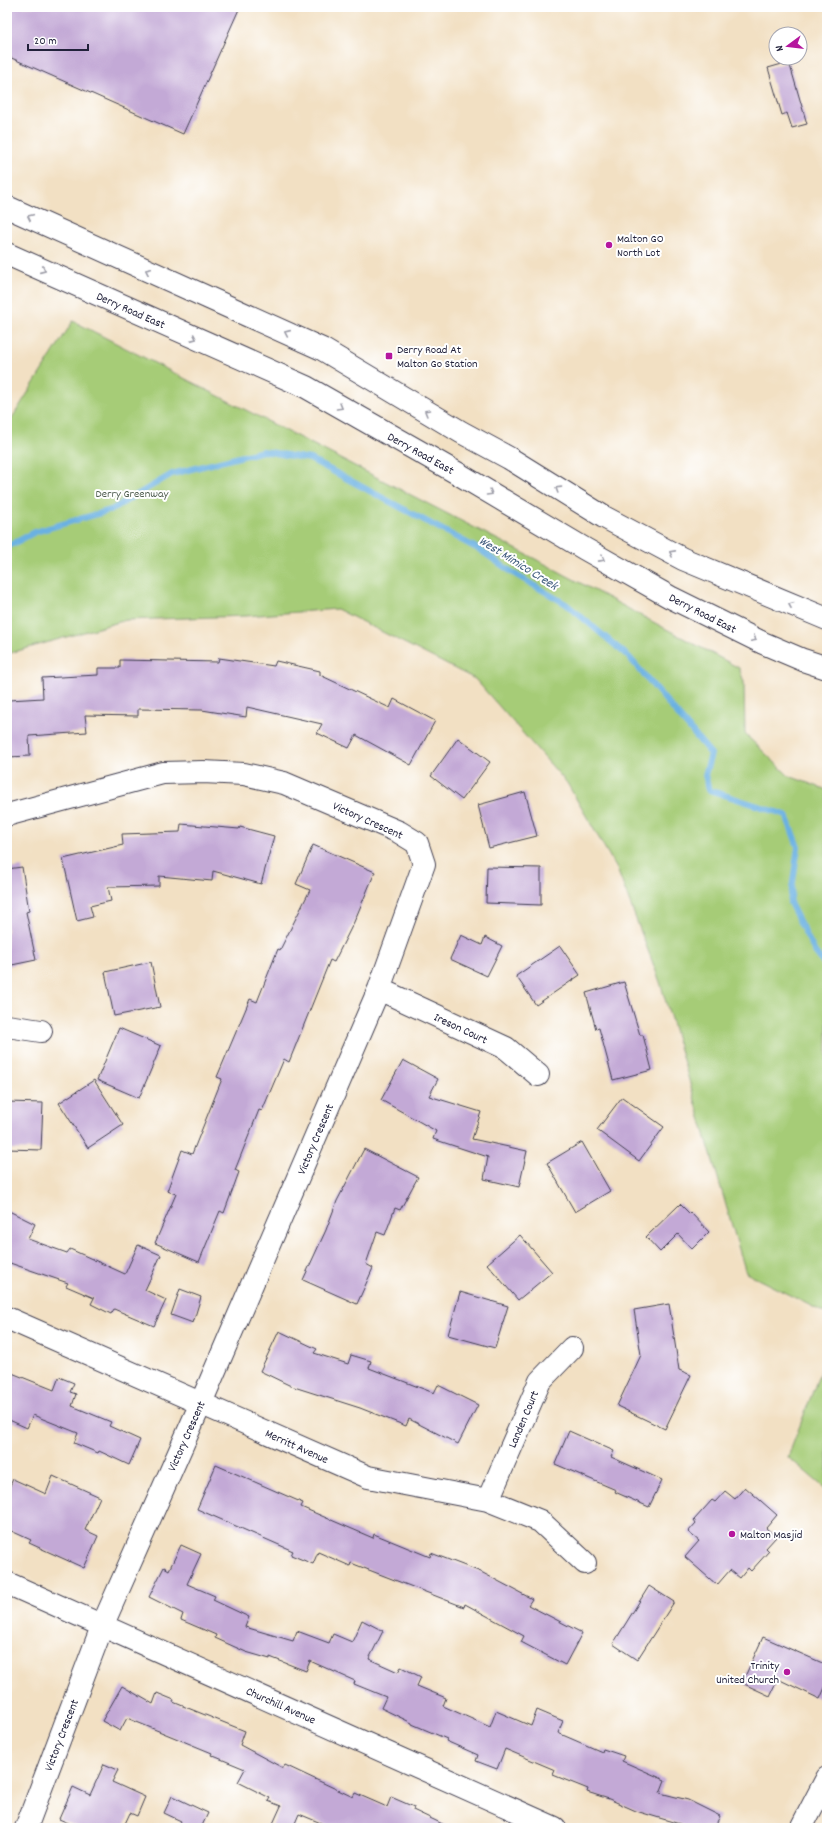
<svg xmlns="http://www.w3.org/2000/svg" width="834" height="1835" font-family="Dekko,sans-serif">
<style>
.green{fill:#a6cc77;stroke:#647759}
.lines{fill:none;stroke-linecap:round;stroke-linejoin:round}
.stream{stroke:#6bb1e2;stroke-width:6}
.building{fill:#c3a9d6}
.minor-casing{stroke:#413e4f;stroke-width:24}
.major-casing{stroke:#413e4f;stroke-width:24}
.minor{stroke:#fff;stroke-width:22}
.major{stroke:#fff;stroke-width:22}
.oneway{stroke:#9c9ca7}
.poi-dot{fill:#b5179e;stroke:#fff;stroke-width:1.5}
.labels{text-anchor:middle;stroke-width:4;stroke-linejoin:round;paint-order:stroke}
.poi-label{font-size:12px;fill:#22223b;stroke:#fff;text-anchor:start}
.street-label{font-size:12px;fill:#22223b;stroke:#fff}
.park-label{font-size:12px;fill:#505e50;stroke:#fff}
.water-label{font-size:13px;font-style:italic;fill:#3f5b7e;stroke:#fff}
</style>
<rect width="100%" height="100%" fill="#fff"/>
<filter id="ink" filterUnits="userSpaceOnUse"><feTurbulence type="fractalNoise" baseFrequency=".025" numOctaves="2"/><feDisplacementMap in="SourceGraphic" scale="8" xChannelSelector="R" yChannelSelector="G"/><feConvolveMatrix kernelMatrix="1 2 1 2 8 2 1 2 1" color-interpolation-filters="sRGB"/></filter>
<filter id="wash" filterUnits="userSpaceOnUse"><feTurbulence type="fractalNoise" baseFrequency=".012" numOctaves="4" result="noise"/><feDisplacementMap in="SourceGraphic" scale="16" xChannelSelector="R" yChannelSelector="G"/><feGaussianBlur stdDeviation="0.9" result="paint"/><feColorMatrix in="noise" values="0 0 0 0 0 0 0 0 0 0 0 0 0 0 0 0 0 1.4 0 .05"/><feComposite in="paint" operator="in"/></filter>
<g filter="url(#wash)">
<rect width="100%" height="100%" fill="#f2e0c3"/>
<path class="green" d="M 73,321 L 545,564 L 739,668 L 744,682 L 745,734 L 789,776 L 827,790 L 827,1314 L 746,1273 L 660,982 L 617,869 L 567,783 L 475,679 L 337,609 L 246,616 L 126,620 L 7,654 L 7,426 Z
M 827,1354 L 827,1490 L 788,1457 Z"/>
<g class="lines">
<path class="stream" d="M 7,547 L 35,532 L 111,510 L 172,474 L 263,451 L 310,459 L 480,550 L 516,575 L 566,604 L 629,657 L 711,754 L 705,775 L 709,790 L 786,815 L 798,847 L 790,903 L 815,952 L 827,967"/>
</g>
<g id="blocks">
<path class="building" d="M 7,7 L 240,7 L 183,134 L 7,56 Z
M 789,62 L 807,124 L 792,128 L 787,113 L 782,115 L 768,68 Z
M 219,658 L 274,666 L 276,661 L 320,671 L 320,675 L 390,708 L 394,699 L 435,721 L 411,765 L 356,735 L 349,748 L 317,733 L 322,724 L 247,707 L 246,717 L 202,710 L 138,709 L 138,716 L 85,715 L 87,732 L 29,736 L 30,756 L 7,757 L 7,710 L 9,709 L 9,700 L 43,698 L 42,678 L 98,675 L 98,668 L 120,668 L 120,660 L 218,662 Z
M 458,738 L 490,762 L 462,800 L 431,776 Z
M 525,792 L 537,836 L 489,848 L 478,805 Z
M 181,824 L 239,829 L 240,827 L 274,836 L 261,884 L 213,871 L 212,881 L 159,876 L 159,886 L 108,887 L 111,901 L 90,906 L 93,917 L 77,921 L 63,859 L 123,845 L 122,834 L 180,832 Z
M 313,845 L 375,872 L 354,922 L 334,962 L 330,960 L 289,1062 L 284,1059 L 262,1111 L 259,1110 L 235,1170 L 239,1172 L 224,1213 L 220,1211 L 199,1262 L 155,1243 L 176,1194 L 167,1191 L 182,1150 L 192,1154 L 222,1079 L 217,1077 L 250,999 L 257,1002 L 278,949 L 280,950 L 310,890 L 296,884 Z
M 22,867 L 29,911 L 26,912 L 36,960 L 7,966 L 7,869 Z
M 487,867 L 541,868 L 541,905 L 486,903 Z
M 461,935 L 482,945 L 485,937 L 502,946 L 487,976 L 450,959 Z
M 560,946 L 580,975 L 536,1005 L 516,976 Z
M 151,962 L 160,1007 L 114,1016 L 105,972 Z
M 624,982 L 640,1035 L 643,1035 L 652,1070 L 613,1080 L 599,1028 L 596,1029 L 586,993 Z
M 119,1028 L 161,1046 L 139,1098 L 97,1080 Z
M 403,1060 L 438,1079 L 429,1096 L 481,1112 L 472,1139 L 527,1151 L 519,1187 L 484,1179 L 488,1157 L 433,1139 L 436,1131 L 381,1100 Z
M 94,1080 L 123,1125 L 88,1148 L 59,1103 Z
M 622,1097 L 664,1127 L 639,1161 L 597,1130 Z
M 7,1102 L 43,1103 L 41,1150 L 7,1149 Z
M 582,1142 L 610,1191 L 575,1212 L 547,1163 Z
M 364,1149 L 418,1177 L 400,1210 L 395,1208 L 385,1235 L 377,1232 L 366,1264 L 373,1268 L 357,1304 L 303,1280 L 326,1230 L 337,1201 Z
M 680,1204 L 689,1213 L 690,1212 L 709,1232 L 692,1249 L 678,1234 L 660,1252 L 646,1237 Z
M 7,1210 L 35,1224 L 28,1239 L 67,1253 L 70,1249 L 125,1274 L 138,1245 L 161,1255 L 145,1290 L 166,1300 L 154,1326 L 114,1309 L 111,1314 L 91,1304 L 94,1298 L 66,1286 L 68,1283 L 7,1262 Z
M 520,1235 L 552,1272 L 518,1300 L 487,1264 Z
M 180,1289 L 201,1297 L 193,1323 L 171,1315 Z
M 460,1292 L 508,1306 L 495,1348 L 448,1335 Z
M 669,1304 L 679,1370 L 691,1375 L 665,1429 L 617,1406 L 641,1355 L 634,1310 Z
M 279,1331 L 317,1349 L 314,1353 L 348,1364 L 351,1355 L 371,1361 L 369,1368 L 434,1393 L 438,1385 L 478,1405 L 458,1444 L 409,1419 L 406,1426 L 360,1408 L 291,1386 L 260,1371 Z
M 7,1371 L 54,1390 L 59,1377 L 74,1383 L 70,1392 L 76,1394 L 72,1406 L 111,1422 L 109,1426 L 140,1440 L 129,1465 L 99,1451 L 98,1453 L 74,1443 L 78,1433 L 33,1415 L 27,1428 L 7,1419 Z
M 569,1431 L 614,1451 L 611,1457 L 662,1480 L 649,1507 L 615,1492 L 616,1490 L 555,1464 Z
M 216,1465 L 303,1503 L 301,1507 L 373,1538 L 374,1534 L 430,1557 L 431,1553 L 481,1572 L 532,1599 L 528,1605 L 582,1633 L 565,1665 L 521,1642 L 524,1636 L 465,1604 L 464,1607 L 351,1563 L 350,1566 L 318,1552 L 313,1564 L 291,1555 L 293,1551 L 197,1509 Z
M 53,1476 L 100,1497 L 85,1530 L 98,1536 L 84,1568 L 29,1543 L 31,1540 L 7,1529 L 7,1492 L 13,1479 L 46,1494 Z
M 745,1487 L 777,1515 L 766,1528 L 776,1537 L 766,1548 L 769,1551 L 751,1571 L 748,1568 L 740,1578 L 730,1570 L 717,1585 L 685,1557 L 699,1541 L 688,1532 L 696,1523 L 694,1520 L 712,1500 L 715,1502 L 725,1491 L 735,1499 Z
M 181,1545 L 201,1554 L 187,1584 L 215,1596 L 213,1600 L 249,1617 L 245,1627 L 293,1641 L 297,1631 L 329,1643 L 333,1634 L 352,1642 L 362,1620 L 383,1631 L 369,1659 L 398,1672 L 401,1667 L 421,1677 L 417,1686 L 446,1698 L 443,1706 L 490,1727 L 496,1711 L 531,1726 L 537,1710 L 563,1721 L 558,1733 L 602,1752 L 603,1749 L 624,1756 L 622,1761 L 665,1780 L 660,1793 L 688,1800 L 720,1816 L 714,1828 L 693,1828 L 636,1811 L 609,1799 L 587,1792 L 588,1789 L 553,1775 L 555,1770 L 505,1749 L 497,1769 L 476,1761 L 478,1755 L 446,1741 L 447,1739 L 412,1724 L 412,1723 L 381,1708 L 386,1697 L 354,1684 L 355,1681 L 310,1661 L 306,1671 L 270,1657 L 270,1659 L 246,1652 L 215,1638 L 216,1635 L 181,1620 L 183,1614 L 149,1597 L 164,1567 L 169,1570 Z
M 649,1586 L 674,1602 L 637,1660 L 613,1644 Z
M 763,1637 L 827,1665 L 827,1683 L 820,1699 L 778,1679 L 770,1696 L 742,1683 Z
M 122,1686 L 153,1704 L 157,1693 L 174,1700 L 173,1702 L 245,1731 L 240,1745 L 283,1768 L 285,1765 L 353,1797 L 355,1793 L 387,1807 L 391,1797 L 414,1807 L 413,1810 L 451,1828 L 333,1828 L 299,1814 L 293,1828 L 271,1828 L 281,1806 L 268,1801 L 270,1798 L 238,1782 L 245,1769 L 211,1755 L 212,1753 L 127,1718 L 120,1731 L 102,1721 Z
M 104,1764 L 118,1770 L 112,1782 L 145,1797 L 137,1816 L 130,1813 L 123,1828 L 80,1828 L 59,1819 L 73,1787 L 90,1795 Z
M 172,1796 L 208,1813 L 201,1828 L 178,1828 L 181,1821 L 164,1813 Z"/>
</g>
</g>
<g filter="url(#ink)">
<use href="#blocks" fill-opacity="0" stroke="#413e4f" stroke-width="1"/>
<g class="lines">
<g class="minor-casing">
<path id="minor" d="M 7,815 L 163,773 L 203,772 L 244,774 L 284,783 L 399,832 L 417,843 L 424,864 L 379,989 L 201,1403 L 103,1624 L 26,1828
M 379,989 L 506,1048 L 538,1075
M 7,1026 L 41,1031
M 7,1318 L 368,1477 L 488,1500 L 540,1521 L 585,1563
M 488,1500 L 540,1381 L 572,1348
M 7,1583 L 555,1828"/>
</g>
<g class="major-casing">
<path id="major" d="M 7,207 L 322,349 L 461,432 L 509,458 L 604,517 L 683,559 L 827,619
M 7,254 L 306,387 L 457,473 L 585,549 L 670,597 L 763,643 L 803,660 L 827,668
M 801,1828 L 827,1778"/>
</g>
<use href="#minor" class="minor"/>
<use href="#major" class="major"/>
</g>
<defs><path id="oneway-chevron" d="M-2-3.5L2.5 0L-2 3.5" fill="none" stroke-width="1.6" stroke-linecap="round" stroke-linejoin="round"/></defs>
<g class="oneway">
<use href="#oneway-chevron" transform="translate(30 217) rotate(-155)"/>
<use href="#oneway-chevron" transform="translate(43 270) rotate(24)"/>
<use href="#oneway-chevron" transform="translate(148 271) rotate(-155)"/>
<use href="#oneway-chevron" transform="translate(287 333) rotate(-156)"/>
<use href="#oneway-chevron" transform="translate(194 338) rotate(24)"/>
<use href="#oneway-chevron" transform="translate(340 407) rotate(30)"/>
<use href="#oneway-chevron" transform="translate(427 412) rotate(-149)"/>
<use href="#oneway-chevron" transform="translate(558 489) rotate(-148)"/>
<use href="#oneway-chevron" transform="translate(490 493) rotate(31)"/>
<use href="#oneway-chevron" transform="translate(672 553) rotate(-152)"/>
<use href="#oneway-chevron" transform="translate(602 559) rotate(29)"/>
<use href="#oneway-chevron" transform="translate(791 605) rotate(-157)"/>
<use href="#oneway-chevron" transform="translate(754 639) rotate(27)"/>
</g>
</g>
<g class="poi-dot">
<circle cx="609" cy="245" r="4"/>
<rect x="385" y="352" width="8" height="8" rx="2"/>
<circle cx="732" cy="1534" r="4"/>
<circle cx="787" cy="1672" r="4"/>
</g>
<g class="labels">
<g class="poi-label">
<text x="617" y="242">Malton GO<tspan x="617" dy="14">North Lot</tspan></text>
<text x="397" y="353">Derry Road At<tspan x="397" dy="14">Malton Go Station</tspan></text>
<text x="740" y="1538">Malton Masjid</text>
<text x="779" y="1669" text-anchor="end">Trinity<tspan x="779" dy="14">United Church</tspan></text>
</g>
<g class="street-label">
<text transform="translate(131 310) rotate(24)" y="4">Derry Road East</text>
<text transform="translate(421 453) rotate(29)" y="4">Derry Road East</text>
<text transform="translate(703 613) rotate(27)" y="4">Derry Road East</text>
<text transform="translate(368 820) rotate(24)" y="4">Victory Crescent</text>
<text transform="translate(461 1028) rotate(25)" y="4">Ireson Court</text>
<text transform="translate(315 1139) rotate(-67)" y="4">Victory Crescent</text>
<text transform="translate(523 1419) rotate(-67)" y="4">Landen Court</text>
<text transform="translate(186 1436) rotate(-66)" y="4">Victory Crescent</text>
<text transform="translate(297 1446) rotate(24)" y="4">Merritt Avenue</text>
<text transform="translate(281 1705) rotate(24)" y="4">Churchill Avenue</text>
<text transform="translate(61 1735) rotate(-69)" y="4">Victory Crescent</text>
</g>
<g class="park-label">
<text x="132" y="497">Derry Greenway</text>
</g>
<g class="water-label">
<text transform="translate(519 562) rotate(32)" y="5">West Mimico Creek</text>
</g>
</g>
<rect width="834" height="1835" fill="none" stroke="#fff" stroke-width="24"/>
<g transform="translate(788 46) rotate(255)"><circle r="19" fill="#ffffff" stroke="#a7a7b1"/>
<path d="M0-3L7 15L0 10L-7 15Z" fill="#b5179e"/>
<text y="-6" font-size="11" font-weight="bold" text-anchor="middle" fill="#22223b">N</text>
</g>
<path d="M28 44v6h60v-6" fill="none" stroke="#22223b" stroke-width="2"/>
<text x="34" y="44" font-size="12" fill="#22223b" stroke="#ffffff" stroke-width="3" paint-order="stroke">20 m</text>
</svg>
